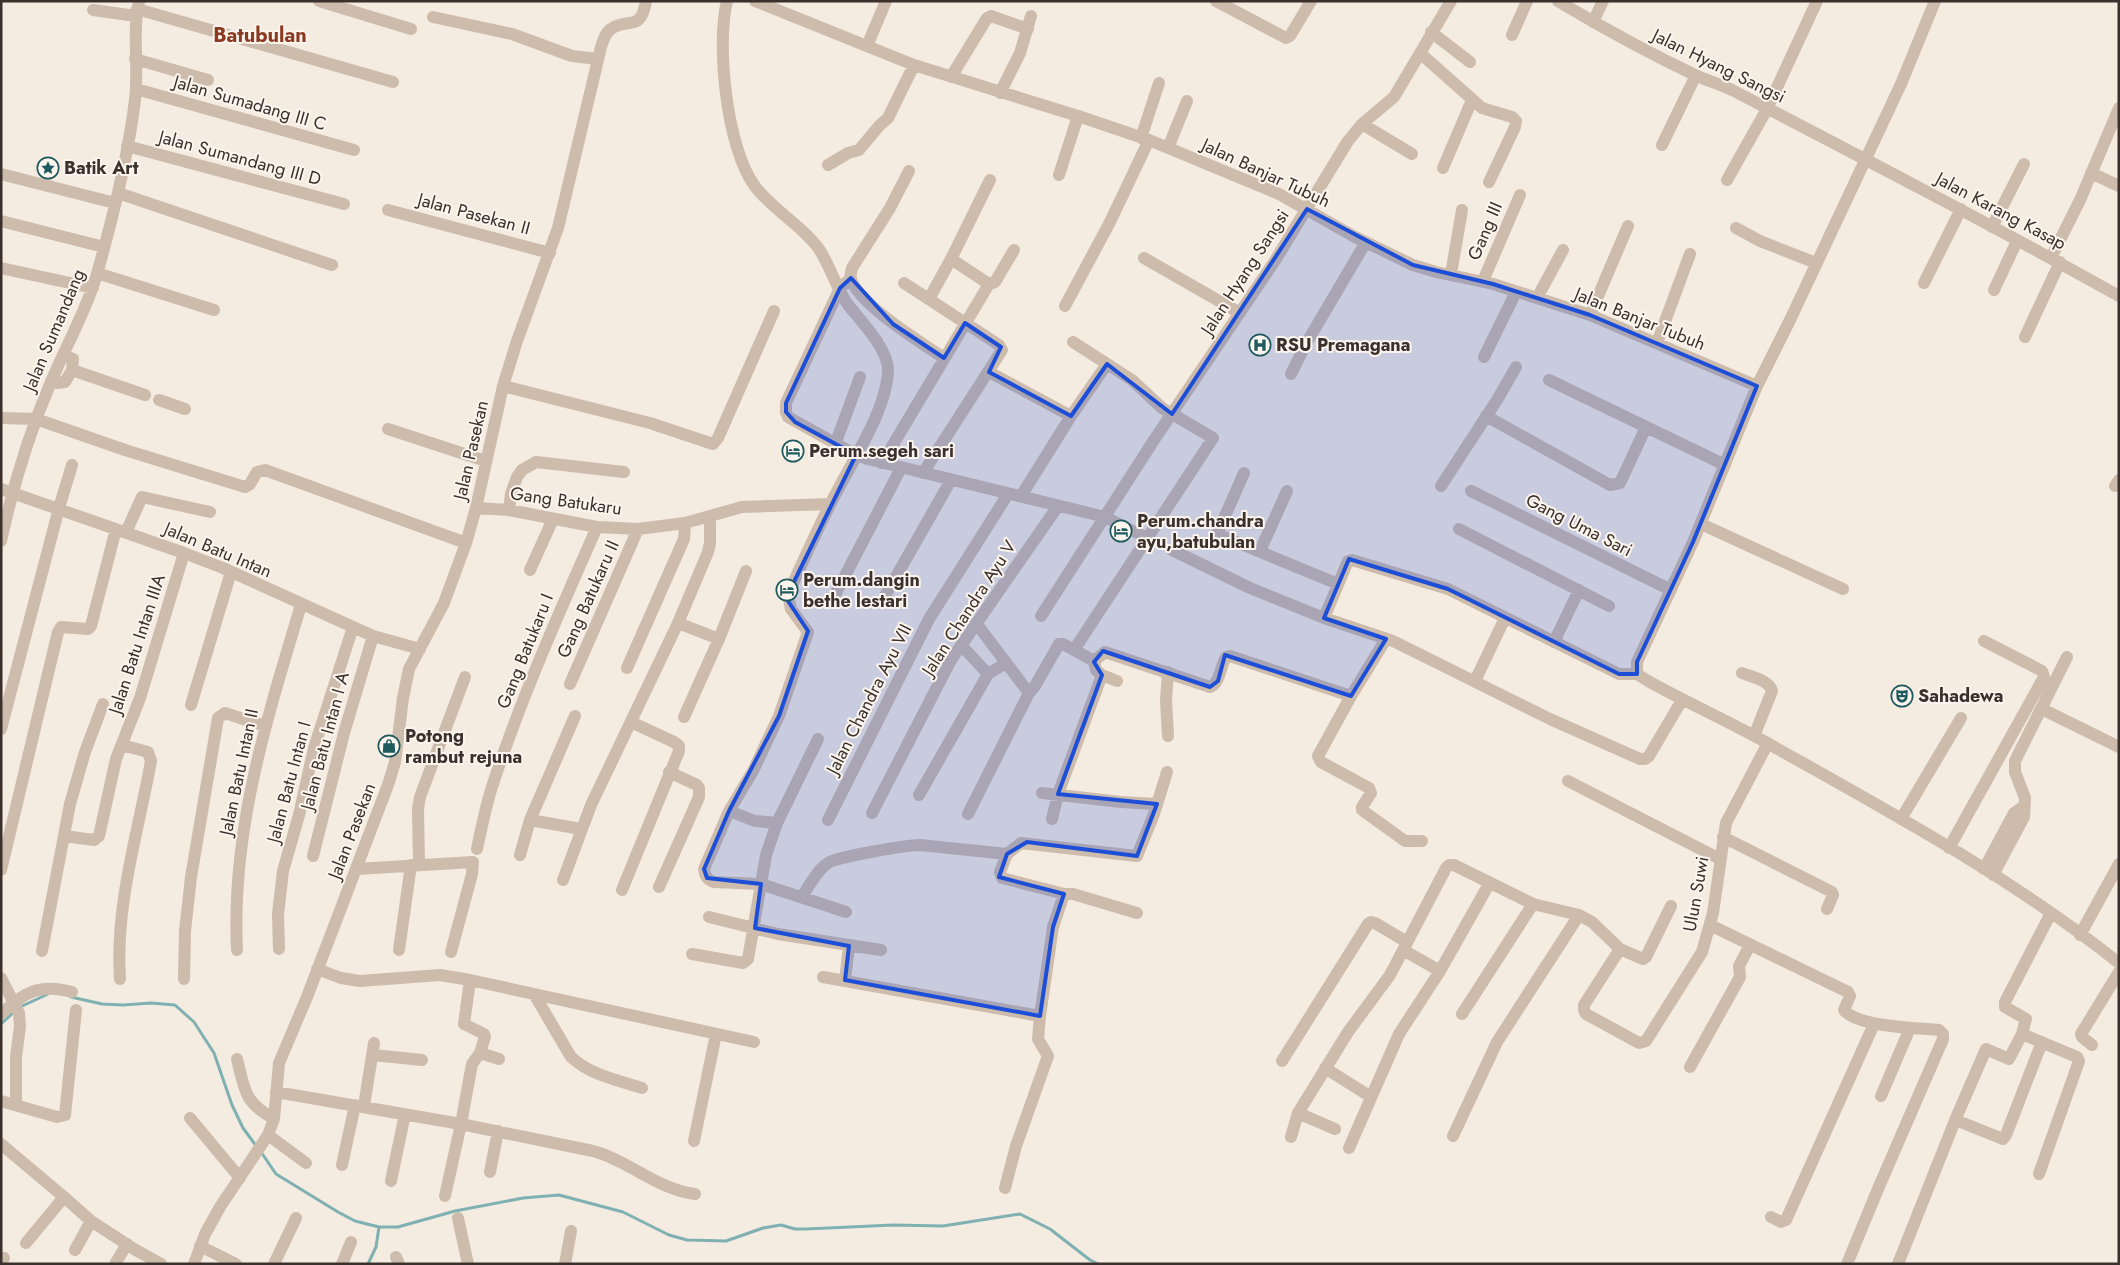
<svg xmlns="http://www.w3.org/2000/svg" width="2120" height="1265" font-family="Jost,sans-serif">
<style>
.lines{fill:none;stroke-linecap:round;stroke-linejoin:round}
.stream{stroke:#7fb0b2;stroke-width:3}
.minor{stroke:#cdbbac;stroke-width:12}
.marked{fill:#1d4ed8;fill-opacity:0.2;stroke:#1d4ed8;stroke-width:4;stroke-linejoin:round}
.labels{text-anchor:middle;stroke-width:4;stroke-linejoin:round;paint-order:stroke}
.street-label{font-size:18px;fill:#3b302b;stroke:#fbf5ee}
.poi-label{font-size:18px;font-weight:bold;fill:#3b302b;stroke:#fbf5ee;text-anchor:start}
.quarter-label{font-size:20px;font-weight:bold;fill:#8c3b22;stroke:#fbf5ee}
</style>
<rect width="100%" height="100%" fill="#f4ebe1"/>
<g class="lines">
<path class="stream" d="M 71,997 L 102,1004 L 123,1005 L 151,1003 L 175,1005 L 194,1022 L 214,1053 L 232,1105 L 243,1128 L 257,1147
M 20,1007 L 48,994
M 1,1024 L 15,1011
M 261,1152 L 276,1174 L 338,1212 L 355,1221 L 379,1227 L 398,1227 L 455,1211 L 523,1198 L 559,1195 L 623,1212 L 669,1235 L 687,1240 L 726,1241 L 763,1228 L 781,1225 L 795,1229 L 806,1229 L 893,1225 L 943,1226 L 1020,1214 L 1050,1229 L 1090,1260 L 1098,1264
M 368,1264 L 376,1247 L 379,1227"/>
<path class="minor" d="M 319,1 L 411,29
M 727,1 C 716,45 727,148 754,185 C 772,210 801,224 819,249 C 831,267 836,289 849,306 C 861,321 888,349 888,370 C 887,412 848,467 830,505 C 815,534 802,564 788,594 L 791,609 L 808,632 L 779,716 L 753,771 L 729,811 L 755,821 L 777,823 L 766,855 L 761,884 L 846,912
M 755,1 L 914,65 L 1078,116 L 1149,140 L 1279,194 L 1355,237 L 1413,265 L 1436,272 L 1493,284 L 1590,315 L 1757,386
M 1216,1 L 1286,38 L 1290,36 L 1311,1
M 1558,1 C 1603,28 1649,53 1695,75 C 1708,81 1722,85 1734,91 C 1863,158 1992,225 2119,296
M 1935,1 L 1901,84 L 1790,320 L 1757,386 L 1693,542 L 1637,662 L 1637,674 L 1648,681 C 1687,703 1729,721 1769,744 C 1888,811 2011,877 2119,963
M 137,9 L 393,82
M 93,10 L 136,16
M 433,17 L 512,34 L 572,56 L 598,59
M 1593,22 L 1603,1
M 1431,32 L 1470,62
M 1512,35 L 1527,1
M 867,46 L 886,1
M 1420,53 L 1482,108 L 1512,117 L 1516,121 L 1515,127 L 1489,182
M 135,59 L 208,80
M 951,77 L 987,18 L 991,16 L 1028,29
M 136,89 L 354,150
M 1000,93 L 1020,53 L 1031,16
M 1362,124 L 1412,154
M 1141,138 L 1159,83
M 1662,145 L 1696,75
M 127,146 L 344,204
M 1168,148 L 1187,101
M 828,165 L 848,153 L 859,150 L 879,126 L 888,118 L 914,65
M 1443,168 L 1472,100
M 909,171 L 890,208 L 852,268 C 851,272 850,275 851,279 C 858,304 922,343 944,358
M 2091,173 L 2119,186
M 1,174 L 115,203
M 1059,175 L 1078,116
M 1727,180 L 1767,109 L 1817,1
M 118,193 L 332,265
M 388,210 L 550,253
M 1,221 L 104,247
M 1992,227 L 2024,164
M 1736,228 L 1760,241 L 1816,263
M 1144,258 L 1240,313
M 2051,258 L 2080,200 L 2119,108
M 1,268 L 93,288
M 97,273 L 214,310
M 1451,274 L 1462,210
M 851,278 L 840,288 L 786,403 L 786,412 L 788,417 L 856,455 L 868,459 L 1105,517 L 1147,538
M 1483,281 L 1520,195
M 904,283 L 999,345 L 1002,350 L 923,473
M 1924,283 L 1961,209
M 989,284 L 995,282 L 1014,250
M 1994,290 L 2017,241
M 1537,298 L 1563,250
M 929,299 L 951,259
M 1065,306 L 1110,222 L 1149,140
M 1590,315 L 1628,226
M 2025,337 L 2060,262
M 1073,342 L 1132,380 L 1162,408 L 1213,438 L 1074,650
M 1657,343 L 1690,254
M 1484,357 L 1516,292
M 72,370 L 145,395
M 989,372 L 1071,416
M 1291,374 L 1307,342 L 1366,242
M 1549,380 L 1725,465
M 51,381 L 57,383 L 65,382 L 72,370 L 73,359 L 63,355
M 503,386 L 650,423 L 713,444 L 718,438 L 774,311
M 159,400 L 185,409
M 1486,416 L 1610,485 L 1620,483 L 1646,427
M 1,418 L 36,419 L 125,450 L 245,487 L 250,484 L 257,472 L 265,470 L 466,543
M 388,429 L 486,461
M 836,442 L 860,377
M 882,463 L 989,284 L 951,259 L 990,180
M 1244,473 L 1217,534 L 1338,584
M 1441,486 L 1497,400 L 1516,367
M 2115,486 L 2119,480
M 1,489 L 184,553 L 223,568 L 373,636 L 420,649
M 1471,491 L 1671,590
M 1021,496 L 1071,416 L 1107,364
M 476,508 L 509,510 L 597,527 L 638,529 L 685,523 L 742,507 L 830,504
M 509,510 L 511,494 L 517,477 L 522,470 L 536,462 L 624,472
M 1701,524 L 1843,589
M 1459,529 L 1609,606
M 126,532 L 142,497 L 210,512
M 1,541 C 13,486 29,433 51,382 C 66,345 86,312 97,274 C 113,217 128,158 135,100 C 139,67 132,34 139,1
M 1172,550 L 1250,588 L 1324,618 L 1393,641 L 1550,719 L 1640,759 L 1645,759 L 1649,756 L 1682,700
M 1260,551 L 1287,491
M 530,570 L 553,519
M 835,595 L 901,468
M 885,596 L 951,480
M 1041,616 L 1154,440 L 1276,259 L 1348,141 L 1362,124 L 1394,97 L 1451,1
M 1324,618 L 1348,561 L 1352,560 L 1448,589 L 1619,674 L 1637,674
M 678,623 L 719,639 L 746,571
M 976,623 L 1029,693
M 1386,639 L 1351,696 L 1318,756 L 1321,762 L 1369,788 L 1371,793 L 1362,807 L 1362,810 L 1405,841 L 1422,841
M 1554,642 L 1579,590
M 961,645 L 988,674
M 627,668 L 684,539 L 685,523
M 1742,673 C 1752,677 1769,680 1772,691 L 1754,736
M 1102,675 L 1117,681
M 1475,681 L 1505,618
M 570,684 L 638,529
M 191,705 L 231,572
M 2042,709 L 2119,747
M 575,716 L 530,820 L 581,829
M 684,717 L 719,639
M 1,729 L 59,508 L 72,465
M 1168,736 L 1166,700 L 1168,672
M 1568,781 L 1720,859
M 1042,793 L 1121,802 L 1157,804
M 919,795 L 988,674 L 1006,663
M 872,813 L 951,660 L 1058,506
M 968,814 L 1029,693 L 1035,686 L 1059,644 L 1063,644 L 1094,661 L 1105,652 L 1210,687 C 1221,682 1220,666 1226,657 L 1230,656 L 1351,696
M 1052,819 L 1058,794 L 1102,675 L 1096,670 L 1094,661
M 1901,819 L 1961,718
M 828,820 L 929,619 L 1008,494
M 777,823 L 818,739
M 64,836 L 94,840 L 99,836 L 116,759 L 140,698 L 184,553
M 1723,837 L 1832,892 L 1833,895 L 1827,909
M 1949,848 L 2044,677 L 2042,671 L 1984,641
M 477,849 C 481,830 485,810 491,790 C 520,700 559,613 597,527
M 520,855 L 530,820
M 313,856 L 344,733 L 373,636
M 419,865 L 418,809 L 420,797 L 465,677
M 357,869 L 473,862 L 472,874 L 451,952
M 1984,869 L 2014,813 L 2023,807
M 1,870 L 58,632 L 61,627 L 88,629 L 91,626 L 116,529
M 1993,875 L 2024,817 L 2025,798 L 2015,772 L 2015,761 L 2067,657
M 563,880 L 591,805 L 678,623 L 708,552 L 710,543 L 710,517
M 659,887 L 699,797 L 699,788 L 697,785 L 669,772
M 622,890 L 679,751 L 679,746 L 674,742 L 631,722
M 802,897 C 809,886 817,870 828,863 C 836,857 907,845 920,845 L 1007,854
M 1137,913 L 1073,894 L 1064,894 L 1006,879 L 1002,878 L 1000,872 L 1007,854 L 1021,843 L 1137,856 L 1154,814 L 1167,772
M 709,917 L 778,934 L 881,950
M 1710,925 L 1848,992 L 1850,996 L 1844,1010 C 1857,1027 1917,1028 1939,1030 L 1943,1034 L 1943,1039 L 1878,1189 L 1847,1264
M 2080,935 L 2119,864
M 279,949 L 278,914 L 283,871 L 299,815 L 314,748 L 353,627
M 1620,949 L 1584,1005 L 1584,1010 L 1586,1014 L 1639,1043 L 1646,1041 L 1702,952 L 1713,913 L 1726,823 L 1768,743
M 237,950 C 231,831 267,718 301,605
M 399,950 L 411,865
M 42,951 L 70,804 L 85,752 L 103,704
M 692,954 L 743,963 L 748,959 L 761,884 L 714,882 C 707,880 705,876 704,869 L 729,811
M 317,969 L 341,978 L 360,981 L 440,975 L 470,980 L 754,1042
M 1440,971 L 1489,884
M 823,977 L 1040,1016 L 1053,927 L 1064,894
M 1,978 L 19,1013 L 20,1026 L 16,1057 L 16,1104
M 120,979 C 115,905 138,833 151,761 L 148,752 L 122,745
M 184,979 L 185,931 L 191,877 L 218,718 L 225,713 L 265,726
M 470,980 L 464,1024 L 484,1034 L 485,1037 L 480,1053 L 499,1059
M 845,980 L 849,946
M 534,994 L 571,1057 C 590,1075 618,1080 642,1088
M 1,1014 C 24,992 40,983 72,992
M 1462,1014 L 1533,904
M 2022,1034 L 2077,1057 L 2079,1061 L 2039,1174
M 2092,1045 L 2082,1037 L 2081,1034 L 2119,972
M 373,1055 L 422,1060
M 237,1059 C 245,1091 244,1102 274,1119
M 1282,1061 L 1368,924 L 1371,922 L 1375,923 L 1407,942
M 1690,1067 L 1740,977 L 1739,966 L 1750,945
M 1325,1068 L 1371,1097
M 276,1092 L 461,1124 L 593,1151 C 628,1160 658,1190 695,1194
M 1881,1096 L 1910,1028
M 1,1101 L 57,1117 L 65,1115 L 76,1010
M 364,1106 L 374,1043
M 1298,1113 L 1335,1129
M 190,1118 L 240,1178
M 1963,1123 L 2003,1139 L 2006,1135 L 2042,1042
M 268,1135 L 306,1163
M 1453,1136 L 1497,1042 L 1579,915
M 1291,1137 L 1298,1113 L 1348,1032 L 1390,975 L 1446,868 L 1449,865 L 1454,865 L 1533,904 L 1579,915 L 1592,922 L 1620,949 L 1643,959 L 1646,957 L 1671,906
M 694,1141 L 716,1034
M 1,1144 L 64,1197
M 1349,1148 L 1399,1034 L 1440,971 L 1403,950
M 342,1165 L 355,1105
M 490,1172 L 498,1131
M 391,1181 L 405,1114
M 1005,1188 L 1016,1146 L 1048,1056 L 1038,1039 L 1040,1016
M 445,1196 L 461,1124 L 472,1064 L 480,1053
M 1771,1217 L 1781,1222 L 1786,1220 L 1874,1024
M 458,1218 L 468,1264
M 26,1243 L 64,1197 L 91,1221
M 200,1246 L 236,1264
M 75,1250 L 91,1221 L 134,1249 L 161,1264
M 396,1257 L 399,1264
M 1,1263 L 4,1258
M 115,1264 L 127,1244
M 194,1264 L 205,1234 L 220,1207 L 268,1135 L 274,1119 L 279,1063 L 307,997 L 388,785 L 395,762 L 403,698 L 409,669 L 444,603 L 466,543 L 476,508 L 503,386 L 517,341 L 558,228 L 601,47 C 603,41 605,33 611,29 C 627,17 641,33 646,1
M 274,1264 L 296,1218
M 342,1264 L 351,1242
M 565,1264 L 571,1231
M 1898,1264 L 1956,1118 L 1986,1049 L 2009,1059 L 2022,1034 L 2026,1019 L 2005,1007 L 2005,1002 L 2051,913"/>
</g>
<path class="marked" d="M 1307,209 L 1413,265 L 1493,284 L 1590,315 L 1757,386 L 1693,542 L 1637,662 L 1637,674 L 1619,674 L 1448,589 L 1349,559 L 1324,618 L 1386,639 L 1351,696 L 1225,655 L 1218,681 L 1210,687 L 1103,651 L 1094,662 L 1102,675 L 1058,794 L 1157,804 L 1137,856 L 1027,842 L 1007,854 L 999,877 L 1064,894 L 1053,927 L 1040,1016 L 845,980 L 849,946 L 755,928 L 761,884 L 707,878 L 704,869 L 729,811 L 779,716 L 808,631 L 788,601 L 788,594 L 856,455 L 795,422 L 786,412 L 786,403 L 840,288 L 851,278 L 893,324 L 944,358 L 965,323 L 1001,347 L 989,372 L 1071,416 L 1107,364 L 1172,414 Z"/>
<defs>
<g id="sight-ring" transform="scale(1.125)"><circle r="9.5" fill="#fbf5ee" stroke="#1f5a5e" stroke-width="1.5"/><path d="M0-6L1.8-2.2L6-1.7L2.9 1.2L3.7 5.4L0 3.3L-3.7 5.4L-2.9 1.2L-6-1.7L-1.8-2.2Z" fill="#1f5a5e"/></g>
<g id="hospital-ring" transform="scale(1.125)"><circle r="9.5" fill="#fbf5ee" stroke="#1f5a5e" stroke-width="1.5"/><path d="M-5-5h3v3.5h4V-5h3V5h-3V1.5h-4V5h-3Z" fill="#1f5a5e"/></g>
<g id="hotel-ring" transform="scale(1.125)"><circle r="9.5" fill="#fbf5ee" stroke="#1f5a5e" stroke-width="1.5"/><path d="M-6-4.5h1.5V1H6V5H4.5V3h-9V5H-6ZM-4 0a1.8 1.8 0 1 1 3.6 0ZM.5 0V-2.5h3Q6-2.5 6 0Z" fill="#1f5a5e"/></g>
<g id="theatre-ring" transform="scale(1.125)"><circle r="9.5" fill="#fbf5ee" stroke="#1f5a5e" stroke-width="1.5"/><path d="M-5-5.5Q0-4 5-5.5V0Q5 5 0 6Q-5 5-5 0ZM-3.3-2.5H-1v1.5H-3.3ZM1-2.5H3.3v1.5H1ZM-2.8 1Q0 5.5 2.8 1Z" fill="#1f5a5e"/></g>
<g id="shop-ring" transform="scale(1.125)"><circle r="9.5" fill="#fbf5ee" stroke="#1f5a5e" stroke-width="1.5"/><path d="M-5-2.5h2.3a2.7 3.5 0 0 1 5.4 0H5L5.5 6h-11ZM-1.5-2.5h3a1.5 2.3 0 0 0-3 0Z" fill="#1f5a5e"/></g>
</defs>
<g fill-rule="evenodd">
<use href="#sight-ring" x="48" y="168"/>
<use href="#hospital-ring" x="1260" y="345"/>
<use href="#hotel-ring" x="793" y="451"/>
<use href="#hotel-ring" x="1121" y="531"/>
<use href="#hotel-ring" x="787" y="590"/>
<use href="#theatre-ring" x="1902" y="696"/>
<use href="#shop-ring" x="389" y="746"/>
</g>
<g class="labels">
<g class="street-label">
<text transform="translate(1719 66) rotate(26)" y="6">Jalan Hyang Sangsi</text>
<text transform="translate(250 103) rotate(16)" y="6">Jalan Sumadang III C</text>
<text transform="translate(240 158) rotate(15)" y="6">Jalan Sumandang III D</text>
<text transform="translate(1266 173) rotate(25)" y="6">Jalan Banjar Tubuh</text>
<text transform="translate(2001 211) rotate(28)" y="6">Jalan Karang Kasap</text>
<text transform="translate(474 214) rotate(15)" y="6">Jalan Pasekan II</text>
<text transform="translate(1485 231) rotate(-67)" y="6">Gang III</text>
<text transform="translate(1245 272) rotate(-57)" y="6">Jalan Hyang Sangsi</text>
<text transform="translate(1640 319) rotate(22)" y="6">Jalan Banjar Tubuh</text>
<text transform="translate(54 330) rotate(-67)" y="6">Jalan Sumandang</text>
<text transform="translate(471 450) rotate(-77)" y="6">Jalan Pasekan</text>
<text transform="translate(566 501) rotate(8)" y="6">Gang Batukaru</text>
<text transform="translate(1579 525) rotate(27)" y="6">Gang Uma Sari</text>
<text transform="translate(218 550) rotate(23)" y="6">Jalan Batu Intan</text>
<text transform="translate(588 599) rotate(-66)" y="6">Gang Batukaru II</text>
<text transform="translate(969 608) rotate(-57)" y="6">Jalan Chandra Ayu V</text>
<text transform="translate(137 644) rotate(-72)" y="6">Jalan Batu Intan IIIA</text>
<text transform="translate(525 651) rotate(-68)" y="6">Gang Batukaru I</text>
<text transform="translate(869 699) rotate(-63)" y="6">Jalan Chandra Ayu VII</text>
<text transform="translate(325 741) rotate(-75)" y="6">Jalan Batu Intan I A</text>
<text transform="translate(239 772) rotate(-78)" y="6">Jalan Batu Intan II</text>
<text transform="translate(289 782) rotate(-75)" y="6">Jalan Batu Intan I</text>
<text transform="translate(352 831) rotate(-69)" y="6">Jalan Pasekan</text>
<text transform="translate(1696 894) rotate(-80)" y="6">Ulun Suwi</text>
</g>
<g class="poi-label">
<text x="64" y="174">Batik Art</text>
<text x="1276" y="351">RSU Premagana</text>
<text x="809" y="457">Perum.segeh sari</text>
<text x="1137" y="527">Perum.chandra<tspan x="1137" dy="21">ayu,batubulan</tspan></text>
<text x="803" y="586">Perum.dangin<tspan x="803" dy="21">bethe lestari</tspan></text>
<text x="1918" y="702">Sahadewa</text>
<text x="405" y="742">Potong<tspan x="405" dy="21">rambut rejuna</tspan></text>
</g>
<g class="quarter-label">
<text x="260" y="42">Batubulan</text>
</g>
</g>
<rect width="2120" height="1265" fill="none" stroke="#3b302b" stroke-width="5"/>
</svg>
